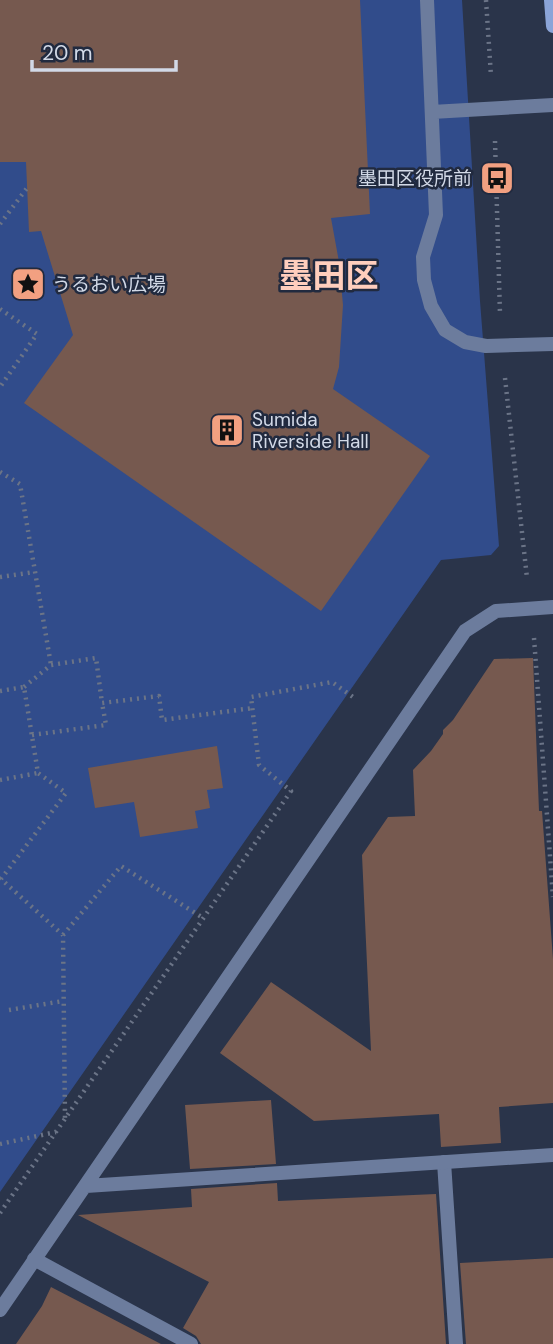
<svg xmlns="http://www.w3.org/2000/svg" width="553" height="1344" font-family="'DM Sans','Noto Sans JP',sans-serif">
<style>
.green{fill:#314c8b}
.building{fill:#76594f}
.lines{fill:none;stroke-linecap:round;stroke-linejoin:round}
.path{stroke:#6b7487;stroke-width:4.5;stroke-dasharray:2 5;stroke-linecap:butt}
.service{stroke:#6c7c9d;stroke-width:14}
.minor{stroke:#6c7c9d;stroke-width:14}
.secondary{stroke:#8ba4d8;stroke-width:14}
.labels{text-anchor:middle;stroke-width:5;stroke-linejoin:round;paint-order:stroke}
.poi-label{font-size:19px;fill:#d2d9e7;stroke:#212a3f;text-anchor:start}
.town-label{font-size:33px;font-weight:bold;fill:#ffcebd;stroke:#212a3f}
</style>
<rect width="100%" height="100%" fill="#2a344a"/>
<path class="green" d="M 0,0 L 462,0 L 480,301 L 499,546 L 491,555 L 441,560 L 0,1192 Z"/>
<path class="building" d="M 0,0 L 360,0 L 370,214 L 331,218 L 339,262 L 343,305 L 339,367 L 333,389 L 430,456 L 321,611 L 24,403 L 73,335 L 41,231 L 29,232 L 26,162 L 0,162 Z
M 533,658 L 539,811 L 542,811 L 553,959 L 553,1103 L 499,1107 L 501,1143 L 441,1147 L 439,1114 L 314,1121 L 220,1053 L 271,982 L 371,1051 L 362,855 L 388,817 L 415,816 L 413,770 L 431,751 L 443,734 L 443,730 L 453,720 L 494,659 Z
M 217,746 L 223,788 L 207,790 L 210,808 L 195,811 L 198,828 L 140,837 L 134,802 L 95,808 L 88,768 Z
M 271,1100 L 276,1164 L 190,1169 L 185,1105 Z
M 277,1183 L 278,1201 L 436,1194 L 446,1344 L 201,1344 L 196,1336 L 183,1328 L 209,1282 L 78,1215 L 192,1207 L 191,1189 Z
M 553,1258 L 553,1344 L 466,1344 L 460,1263 Z
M 51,1287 L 161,1344 L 16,1344 L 42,1306 Z"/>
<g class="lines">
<path class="path" d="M 486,0 L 491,76
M 495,141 L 500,314
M 0,224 L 27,188
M 0,309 L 37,334 L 0,387
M 505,378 L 527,578
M 0,472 L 20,484 L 51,665
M 0,577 L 34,572
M 534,638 L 553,897
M 24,687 L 51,665 L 96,658 L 102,703 L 159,696 L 162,720 L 253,708
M 0,691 L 24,687 L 38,773 L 66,793 L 1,879 L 63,935 L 65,1119
M 32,735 L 106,725 L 102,703
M 0,780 L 38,773
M 63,935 L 121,866 L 203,918
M 9,1010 L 63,1001
M 0,1144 L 56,1132
M 0,1213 L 291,791 L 259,765 L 251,697 L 332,682 L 353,697"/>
<path class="service" d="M 427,0 L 436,215 L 423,257 L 424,280 L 431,306 L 445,330 L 465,342 L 486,346 L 553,344
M 432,112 L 553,105
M 444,1162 L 456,1344"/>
<path class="minor" d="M 86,1186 L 553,1155
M 34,1259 L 191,1344
M 0,1310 L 465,631 L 496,611 L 553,607"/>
<path class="secondary" d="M 551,0 L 553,26"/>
</g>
<defs>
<g id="bus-square" transform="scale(1.75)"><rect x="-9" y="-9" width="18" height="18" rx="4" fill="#f2a081" stroke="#212a3f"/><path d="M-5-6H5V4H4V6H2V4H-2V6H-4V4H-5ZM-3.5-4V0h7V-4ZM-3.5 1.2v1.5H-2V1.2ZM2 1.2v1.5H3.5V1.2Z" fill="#111"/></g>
<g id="sight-square" transform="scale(1.75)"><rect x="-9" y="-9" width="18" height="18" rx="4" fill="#f2a081" stroke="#212a3f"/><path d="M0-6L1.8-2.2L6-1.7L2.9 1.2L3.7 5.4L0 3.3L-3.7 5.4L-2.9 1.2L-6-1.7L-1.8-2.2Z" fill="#111"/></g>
<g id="building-square" transform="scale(1.75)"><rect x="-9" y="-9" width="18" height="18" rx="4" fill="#f2a081" stroke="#212a3f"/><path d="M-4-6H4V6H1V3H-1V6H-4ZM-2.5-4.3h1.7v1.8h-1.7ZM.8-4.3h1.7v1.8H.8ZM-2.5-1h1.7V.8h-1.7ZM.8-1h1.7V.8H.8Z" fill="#111"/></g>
</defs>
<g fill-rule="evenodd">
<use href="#bus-square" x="497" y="178"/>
<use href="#sight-square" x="28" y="284"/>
<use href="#building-square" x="227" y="430"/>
</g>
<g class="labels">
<g class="poi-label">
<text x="472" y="185" text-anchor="end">墨田区役所前</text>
<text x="52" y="291">うるおい広場</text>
<text x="252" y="426">Sumida<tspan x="252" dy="22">Riverside Hall</tspan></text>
</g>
<g class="town-label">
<text x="329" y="287">墨田区</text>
</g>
</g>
<path d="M32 60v10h144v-10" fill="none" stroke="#d2d9e7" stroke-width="3.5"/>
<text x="42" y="60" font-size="21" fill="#d2d9e7" stroke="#212a3f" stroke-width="5" paint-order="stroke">20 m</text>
</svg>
